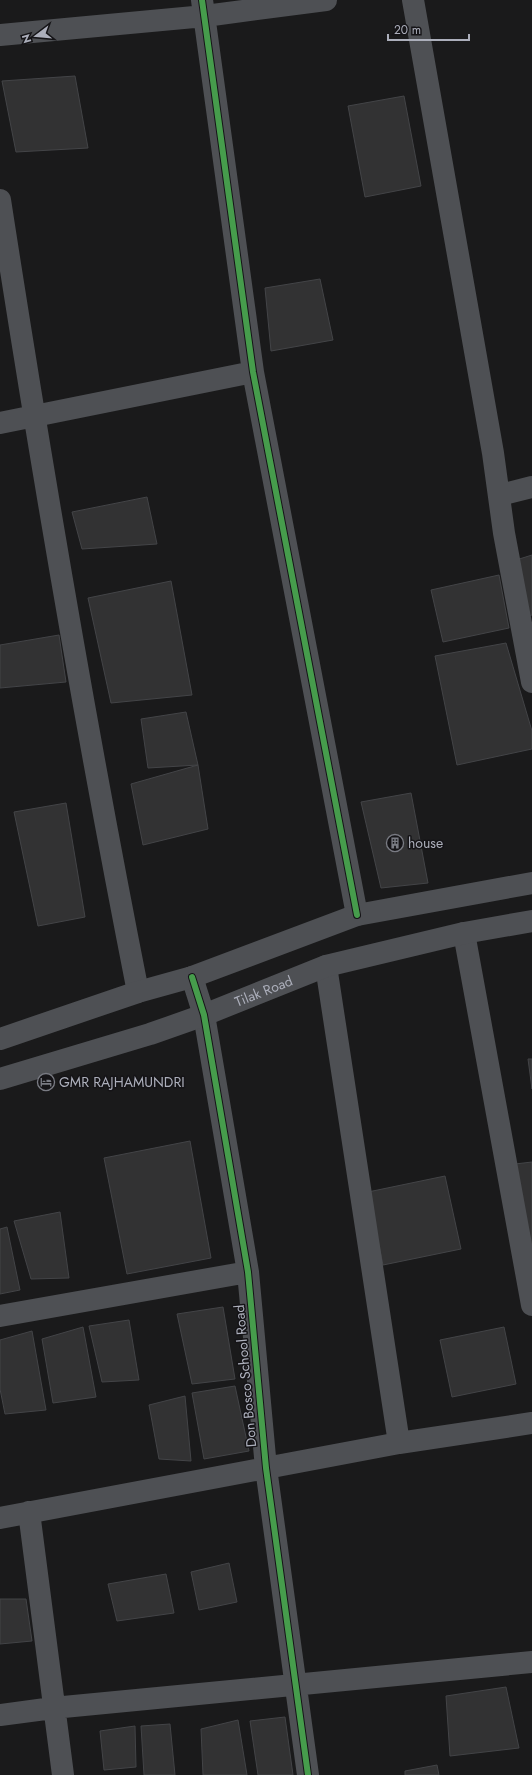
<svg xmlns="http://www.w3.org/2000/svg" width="532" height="1775" font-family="Jost,sans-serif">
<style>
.building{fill:#323233;stroke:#434447}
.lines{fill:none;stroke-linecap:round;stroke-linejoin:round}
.minor{stroke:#4e5054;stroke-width:22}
.tertiary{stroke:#4e5054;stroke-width:22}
.cycleway-casing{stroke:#151417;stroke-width:8}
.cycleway{stroke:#469c4c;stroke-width:6}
.labels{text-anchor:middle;stroke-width:3;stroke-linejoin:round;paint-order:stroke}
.poi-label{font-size:14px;fill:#acafbb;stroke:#151417;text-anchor:start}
.street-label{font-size:14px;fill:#acafbb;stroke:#151417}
</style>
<rect width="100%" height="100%" fill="#1a1a1b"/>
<path class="building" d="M 75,76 L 88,148 L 16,152 L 2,81 Z
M 404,96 L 421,186 L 365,197 L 348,106 Z
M 320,279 L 333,340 L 271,351 L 265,288 Z
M 147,497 L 157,544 L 82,549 L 72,512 Z
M 532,555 L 532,615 L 528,616 L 513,561 Z
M 499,575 L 509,628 L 443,642 L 431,590 Z
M 171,581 L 192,695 L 111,703 L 88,598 Z
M 59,635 L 66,682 L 0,688 L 0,645 Z
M 506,643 L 532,731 L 532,749 L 457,765 L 435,656 Z
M 186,712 L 198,765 L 148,768 L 141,719 Z
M 198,765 L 208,829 L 143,845 L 131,784 Z
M 411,793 L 428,883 L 381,888 L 361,802 Z
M 66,803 L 85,917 L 38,926 L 14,812 Z
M 528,1059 L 532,1059 L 532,1089 Z
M 190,1141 L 211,1258 L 127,1274 L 104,1158 Z
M 532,1162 L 532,1250 L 515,1164 Z
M 445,1176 L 461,1249 L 383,1265 L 368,1192 Z
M 60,1212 L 69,1278 L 31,1279 L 14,1221 Z
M 7,1227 L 20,1290 L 0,1294 L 0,1229 Z
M 223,1307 L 235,1379 L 192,1384 L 177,1314 Z
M 129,1320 L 139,1380 L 102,1382 L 89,1326 Z
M 83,1327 L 96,1397 L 53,1403 L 42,1339 Z
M 504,1327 L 516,1384 L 452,1397 L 440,1340 Z
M 32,1331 L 46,1410 L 5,1414 L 0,1389 L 0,1340 Z
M 235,1386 L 249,1451 L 204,1459 L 192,1393 Z
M 185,1396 L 191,1461 L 159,1459 L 149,1405 Z
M 229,1563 L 237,1602 L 199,1610 L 191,1572 Z
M 166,1574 L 174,1613 L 117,1621 L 108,1584 Z
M 0,1599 L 26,1599 L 32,1641 L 0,1644 Z
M 506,1687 L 519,1748 L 450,1756 L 446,1696 Z
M 285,1717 L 293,1775 L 258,1775 L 250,1721 Z
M 238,1720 L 247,1775 L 203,1775 L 201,1729 Z
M 170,1724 L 175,1775 L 144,1775 L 141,1726 Z
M 135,1726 L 136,1767 L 104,1770 L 100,1731 Z
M 437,1765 L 439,1775 L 405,1775 L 405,1771 Z"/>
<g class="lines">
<path class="minor" d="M 202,0 L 253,372 L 357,915
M 413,0 L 493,453 L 504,533 L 532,682
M 0,35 L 205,16 L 326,0
M 0,200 C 41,465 86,729 138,992
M 0,423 L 253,372
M 500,495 L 532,487
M 464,933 L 532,1305
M 326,966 L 399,1443
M 192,977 L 204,1015 L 248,1272 L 266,1468 L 308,1775
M 0,1316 L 248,1272
M 29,1512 L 63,1775
M 0,1518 L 399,1443 L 532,1423
M 0,1715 L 53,1708 L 532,1662"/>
<g class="tertiary">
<path d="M 0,1039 L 138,992 L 192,977 L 357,915 L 532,883"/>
<path id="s1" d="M 0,1079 L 150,1034 L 204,1015 L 326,966 L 464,933 L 532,921"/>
</g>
<g class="cycleway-casing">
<path id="cycleway" d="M 202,0 L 253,372 L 357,915
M 192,977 L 204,1015 L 248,1272 L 266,1468 L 308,1775"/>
</g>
<use href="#cycleway" class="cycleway"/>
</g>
<defs>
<g id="building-ring" transform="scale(0.9)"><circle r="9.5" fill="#151417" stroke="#797b83" stroke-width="1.5"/><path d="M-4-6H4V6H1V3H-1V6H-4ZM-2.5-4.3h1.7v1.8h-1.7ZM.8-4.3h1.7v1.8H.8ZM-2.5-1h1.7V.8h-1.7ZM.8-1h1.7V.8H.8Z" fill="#797b83"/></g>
<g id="hotel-ring" transform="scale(0.9)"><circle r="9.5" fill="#151417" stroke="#797b83" stroke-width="1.5"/><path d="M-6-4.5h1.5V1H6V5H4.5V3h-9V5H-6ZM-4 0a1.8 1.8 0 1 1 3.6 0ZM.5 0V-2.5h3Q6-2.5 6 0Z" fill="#797b83"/></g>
</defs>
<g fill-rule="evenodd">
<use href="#building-ring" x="395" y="843"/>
<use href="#hotel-ring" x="46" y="1082"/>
</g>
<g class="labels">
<g class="poi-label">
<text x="408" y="848">house</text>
<text x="59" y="1087">GMR RAJHAMUNDRI</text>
</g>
<g class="street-label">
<text dy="5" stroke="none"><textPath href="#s1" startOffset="278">Tilak Road</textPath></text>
<text transform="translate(245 1376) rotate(-95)" y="5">Don Bosco School Road</text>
</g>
</g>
<g transform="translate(36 36) rotate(254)" stroke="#151417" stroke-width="3" paint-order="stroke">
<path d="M0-3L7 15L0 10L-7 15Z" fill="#acafbb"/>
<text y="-6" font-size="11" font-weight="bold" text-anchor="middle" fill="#acafbb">N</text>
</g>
<path d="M388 34v6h81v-6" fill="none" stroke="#acafbb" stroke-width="2"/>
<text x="394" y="34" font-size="12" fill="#acafbb" stroke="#151417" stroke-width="3" paint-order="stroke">20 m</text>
</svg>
